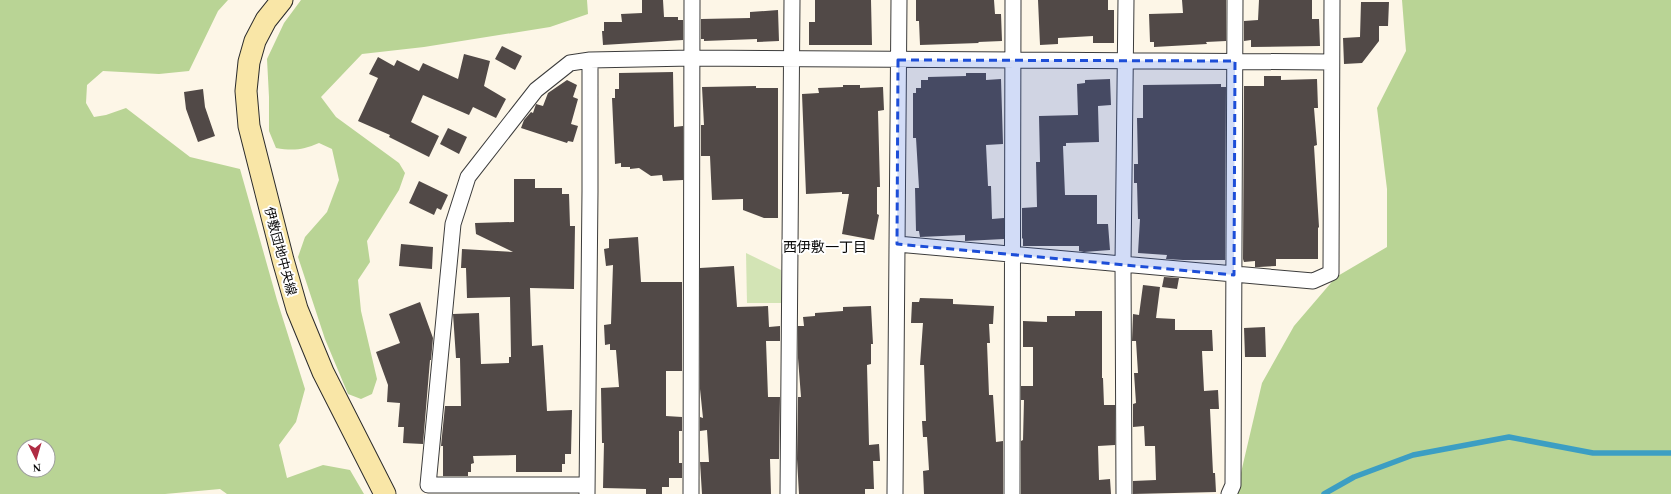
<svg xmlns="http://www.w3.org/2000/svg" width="1671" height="494" font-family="'Times New Roman','Noto Sans JP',serif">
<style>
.green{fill:#d3e4b5}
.forest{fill:#b9d495;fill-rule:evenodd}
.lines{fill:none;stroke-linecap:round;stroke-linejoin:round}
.stream{stroke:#3c9ec3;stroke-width:5.5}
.building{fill:#514947}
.street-casing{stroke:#3c3c3c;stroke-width:17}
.secondary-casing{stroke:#2b2b2b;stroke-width:23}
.street{stroke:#fff;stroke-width:15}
.secondary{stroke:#f9e6a7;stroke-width:21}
.marked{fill:#1d4ed8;fill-opacity:0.2;stroke:#1d4ed8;stroke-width:3;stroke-dasharray:8 5;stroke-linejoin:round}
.labels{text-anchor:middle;stroke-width:4;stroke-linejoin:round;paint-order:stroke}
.street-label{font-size:13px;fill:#090909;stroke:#fff}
.neighbourhood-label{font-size:14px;fill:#090909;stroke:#fff}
</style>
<rect width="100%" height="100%" fill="#fdf6e7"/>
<path class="green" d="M 746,253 L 781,270 L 782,303 L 747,303 Z"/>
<path class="forest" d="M 0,0 L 228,0 L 218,11 L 189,71 L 159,74 L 103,71 L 87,85 L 86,103 L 94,117 L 106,115 L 126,108 L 190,157 L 240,169 L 277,300 L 305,389 L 296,422 L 279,445 L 287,478 L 323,465 L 350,470 L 364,494 L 227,494 L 220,489 L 165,494 L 0,494 ZM 24,446 L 48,446 L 48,470 L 24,470 Z
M 301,0 L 587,0 L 588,14 L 550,27 L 424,47 L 362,54 L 321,97 L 336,117 L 399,163 L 405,173 L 399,190 L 367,241 L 370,262 L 358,280 L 361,311 L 377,379 L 372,394 L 361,399 L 348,394 L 325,339 L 298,257 L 305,237 L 327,212 L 339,180 L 332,149 L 319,143 C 303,150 293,151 276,148 L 269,131 L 269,97 L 267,59 L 284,23 Z
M 1402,0 L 1671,0 L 1671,494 L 1236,494 L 1262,383 L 1294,326 L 1336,277 L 1387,247 L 1387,189 L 1377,108 L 1406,51 Z"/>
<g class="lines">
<path class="stream" d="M 1324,494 L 1354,477 L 1413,455 L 1509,437 L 1593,453 L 1671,453"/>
</g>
<path class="building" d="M 642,0 L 663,0 L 664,17 L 678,17 L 678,20 L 683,20 L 683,40 L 603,45 L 602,31 L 604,31 L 604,22 L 622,22 L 621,14 L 642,13 Z
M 815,0 L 871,0 L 872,45 L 809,45 L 809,22 L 815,22 Z
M 916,0 L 994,0 L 995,14 L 1001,14 L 1002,41 L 978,42 L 979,43 L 920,45 L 919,21 L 916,21 Z
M 1038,0 L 1108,0 L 1108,10 L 1114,10 L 1114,43 L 1093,43 L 1093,36 L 1058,38 L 1058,44 L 1040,45 Z
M 1182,0 L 1226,0 L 1226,41 L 1206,42 L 1207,44 L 1154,47 L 1154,42 L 1150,42 L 1149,14 L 1183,13 Z
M 1259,0 L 1312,0 L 1312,19 L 1319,19 L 1320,46 L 1251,47 L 1251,40 L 1244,41 L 1244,21 L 1258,20 Z
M 1361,2 L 1389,2 L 1388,26 L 1379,26 L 1379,41 L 1362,63 L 1344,64 L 1343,38 L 1360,37 Z
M 778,10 L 779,41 L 757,42 L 757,39 L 704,41 L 704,39 L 701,39 L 701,19 L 750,18 L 750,12 Z
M 502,46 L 522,56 L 515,70 L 495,59 Z
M 464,54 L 490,61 L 484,86 L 506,99 L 496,118 L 473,107 L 469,115 L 423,95 L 411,122 L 439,136 L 429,157 L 389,137 L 390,135 L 358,121 L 378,78 L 369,74 L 378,57 L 394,66 L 397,60 L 419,71 L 423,63 L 458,79 Z
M 673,72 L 674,127 L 683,126 L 683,180 L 663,181 L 662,175 L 651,176 L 639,168 L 630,169 L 630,167 L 621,167 L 621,163 L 615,164 L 612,98 L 615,98 L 615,89 L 619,89 L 619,73 Z
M 966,73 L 986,73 L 986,80 L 1001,79 L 1003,144 L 986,145 L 988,186 L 991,186 L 992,219 L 1004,218 L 1004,239 L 965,241 L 965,235 L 920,237 L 919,231 L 916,231 L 915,188 L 919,188 L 916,138 L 913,138 L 913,93 L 916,93 L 916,88 L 921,88 L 921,80 L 928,80 L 928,77 L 966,76 Z
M 1264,76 L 1281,76 L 1281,80 L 1317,79 L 1318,108 L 1314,108 L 1317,145 L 1314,146 L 1319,227 L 1318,228 L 1318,259 L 1276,259 L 1276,266 L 1259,267 L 1255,267 L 1255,261 L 1244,262 L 1243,259 L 1244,86 L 1264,86 Z
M 1110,79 L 1111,105 L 1098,106 L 1099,142 L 1066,143 L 1066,146 L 1063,146 L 1065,195 L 1097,195 L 1097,224 L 1108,224 L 1110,250 L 1084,252 L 1079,251 L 1079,246 L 1023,246 L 1023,238 L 1022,239 L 1022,208 L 1037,207 L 1036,162 L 1040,162 L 1039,116 L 1078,115 L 1077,84 L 1085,83 L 1085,80 Z
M 567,80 L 577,85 L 573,97 L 578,99 L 571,124 L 578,126 L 573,142 L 568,141 L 567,143 L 521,128 L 524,120 L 531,112 L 533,113 L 536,104 L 543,106 L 548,93 Z
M 1221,84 L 1221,87 L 1226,87 L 1225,260 L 1183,260 L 1166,259 L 1167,255 L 1138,253 L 1140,219 L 1138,219 L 1137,183 L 1134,183 L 1134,164 L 1138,164 L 1137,118 L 1143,118 L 1143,85 Z
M 843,85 L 860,85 L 860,88 L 883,87 L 884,110 L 878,111 L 880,187 L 877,187 L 877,214 L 879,215 L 874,240 L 842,234 L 849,194 L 842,194 L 842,192 L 806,194 L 802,94 L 819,93 L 818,88 L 843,87 Z
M 756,86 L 756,88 L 778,88 L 778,218 L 764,218 L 743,210 L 743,199 L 712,200 L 710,156 L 701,156 L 701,125 L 704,125 L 702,87 Z
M 203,89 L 205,107 L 215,136 L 198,142 L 186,109 L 184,92 Z
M 448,128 L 467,137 L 459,154 L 440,144 Z
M 514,179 L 535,179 L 535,188 L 562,188 L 562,194 L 569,194 L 570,226 L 575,226 L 574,289 L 530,288 L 532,346 L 543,345 L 547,411 L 572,410 L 571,454 L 565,454 L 565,464 L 562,464 L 562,472 L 516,472 L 516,455 L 473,456 L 474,463 L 471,464 L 471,472 L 468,472 L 468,476 L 443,476 L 443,446 L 441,446 L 445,406 L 461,406 L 460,358 L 456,358 L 453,314 L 479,313 L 481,364 L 509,363 L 509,357 L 511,357 L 510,297 L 467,298 L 466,268 L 461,268 L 462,249 L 513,252 L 476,234 L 475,223 L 514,222 Z
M 419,181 L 448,195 L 441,210 L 437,208 L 434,215 L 409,203 Z
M 638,237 L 641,282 L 682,282 L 682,371 L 666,371 L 666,416 L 682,417 L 682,431 L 679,431 L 679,463 L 682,463 L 682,478 L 669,478 L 669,487 L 662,487 L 662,494 L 646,494 L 646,489 L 603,488 L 604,443 L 602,443 L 601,388 L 619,387 L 616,350 L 610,350 L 610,344 L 605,345 L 604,325 L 611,324 L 613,265 L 606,266 L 604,249 L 609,248 L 609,239 Z
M 401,244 L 433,247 L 432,269 L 399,266 Z
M 734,266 L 737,307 L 768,306 L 769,327 L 780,326 L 780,341 L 766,341 L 768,397 L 780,397 L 779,459 L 770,459 L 771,494 L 702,494 L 700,462 L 709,462 L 707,430 L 700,431 L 700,417 L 703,418 L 700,389 L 700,268 Z
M 1164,277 L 1179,278 L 1177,289 L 1162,287 Z
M 1143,285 L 1160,287 L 1156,318 L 1175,319 L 1175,330 L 1212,330 L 1213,351 L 1202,351 L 1204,391 L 1218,390 L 1219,409 L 1210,409 L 1213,473 L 1215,473 L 1216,492 L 1133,494 L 1133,481 L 1156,480 L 1155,446 L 1145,446 L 1144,426 L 1133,427 L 1133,404 L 1136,403 L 1134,373 L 1138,373 L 1136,341 L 1132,341 L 1133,314 L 1139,315 Z
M 920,298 L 953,299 L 953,304 L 994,306 L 993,324 L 989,324 L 990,343 L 987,343 L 989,395 L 993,395 L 996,442 L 1003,441 L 1003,494 L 924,494 L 923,471 L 929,470 L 927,437 L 923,437 L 922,421 L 926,421 L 924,365 L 920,365 L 923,323 L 911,323 L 912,302 L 919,302 Z
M 420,302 L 433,338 L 431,360 L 430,360 L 423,444 L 403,443 L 404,427 L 398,427 L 400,403 L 387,402 L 388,385 L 376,352 L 400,343 L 389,314 Z
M 871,306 L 873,344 L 871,344 L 871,364 L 867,365 L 869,445 L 879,444 L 880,461 L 873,461 L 874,489 L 865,489 L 865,494 L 799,494 L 797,459 L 798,397 L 801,397 L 798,358 L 798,326 L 804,326 L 803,317 L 815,316 L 815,313 L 843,311 L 843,307 Z
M 1075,311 L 1102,311 L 1102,378 L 1103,378 L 1104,405 L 1115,405 L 1115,445 L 1098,446 L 1099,480 L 1110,479 L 1111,494 L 1021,494 L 1021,441 L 1023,440 L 1024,400 L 1021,400 L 1021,386 L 1033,386 L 1033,347 L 1023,347 L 1023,321 L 1047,322 L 1047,316 L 1075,316 Z
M 1265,327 L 1266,357 L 1245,357 L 1244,328 Z"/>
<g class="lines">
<g class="street-casing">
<path id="street" d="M 897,244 L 1313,281 L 1331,273 L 1332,0
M 587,485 L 428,485 L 453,224 L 468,177 L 536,90 L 570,63 L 590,60
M 587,494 L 590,191 L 590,60 L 692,58 L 1331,62
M 691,494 L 692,0
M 788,494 L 792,0
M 895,494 L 899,0
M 1012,494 L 1013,0
M 1124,494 L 1123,264 L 1126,0
M 1229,494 L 1233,485 L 1235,0"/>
</g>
<g class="secondary-casing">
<path id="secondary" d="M 282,0 L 266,20 L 255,41 L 249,62 L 246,91 L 249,126 L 283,260 L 297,309 L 323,372 L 385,494"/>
</g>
<use href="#street" class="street"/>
<use href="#secondary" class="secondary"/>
</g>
<path class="marked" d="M 898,60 L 1235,61 L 1234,275 L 897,244 Z"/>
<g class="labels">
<g class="street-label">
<text transform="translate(281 251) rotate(75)" y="5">伊敷団地中央線</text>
</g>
<g class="neighbourhood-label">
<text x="825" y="252">西伊敷一丁目</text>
</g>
</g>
<g transform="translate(36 458) rotate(175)"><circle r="19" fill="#ffffff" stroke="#9d9d9d"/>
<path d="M0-3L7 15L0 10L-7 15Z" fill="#af2c43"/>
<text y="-6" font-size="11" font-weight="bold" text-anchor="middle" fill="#090909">N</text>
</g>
</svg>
